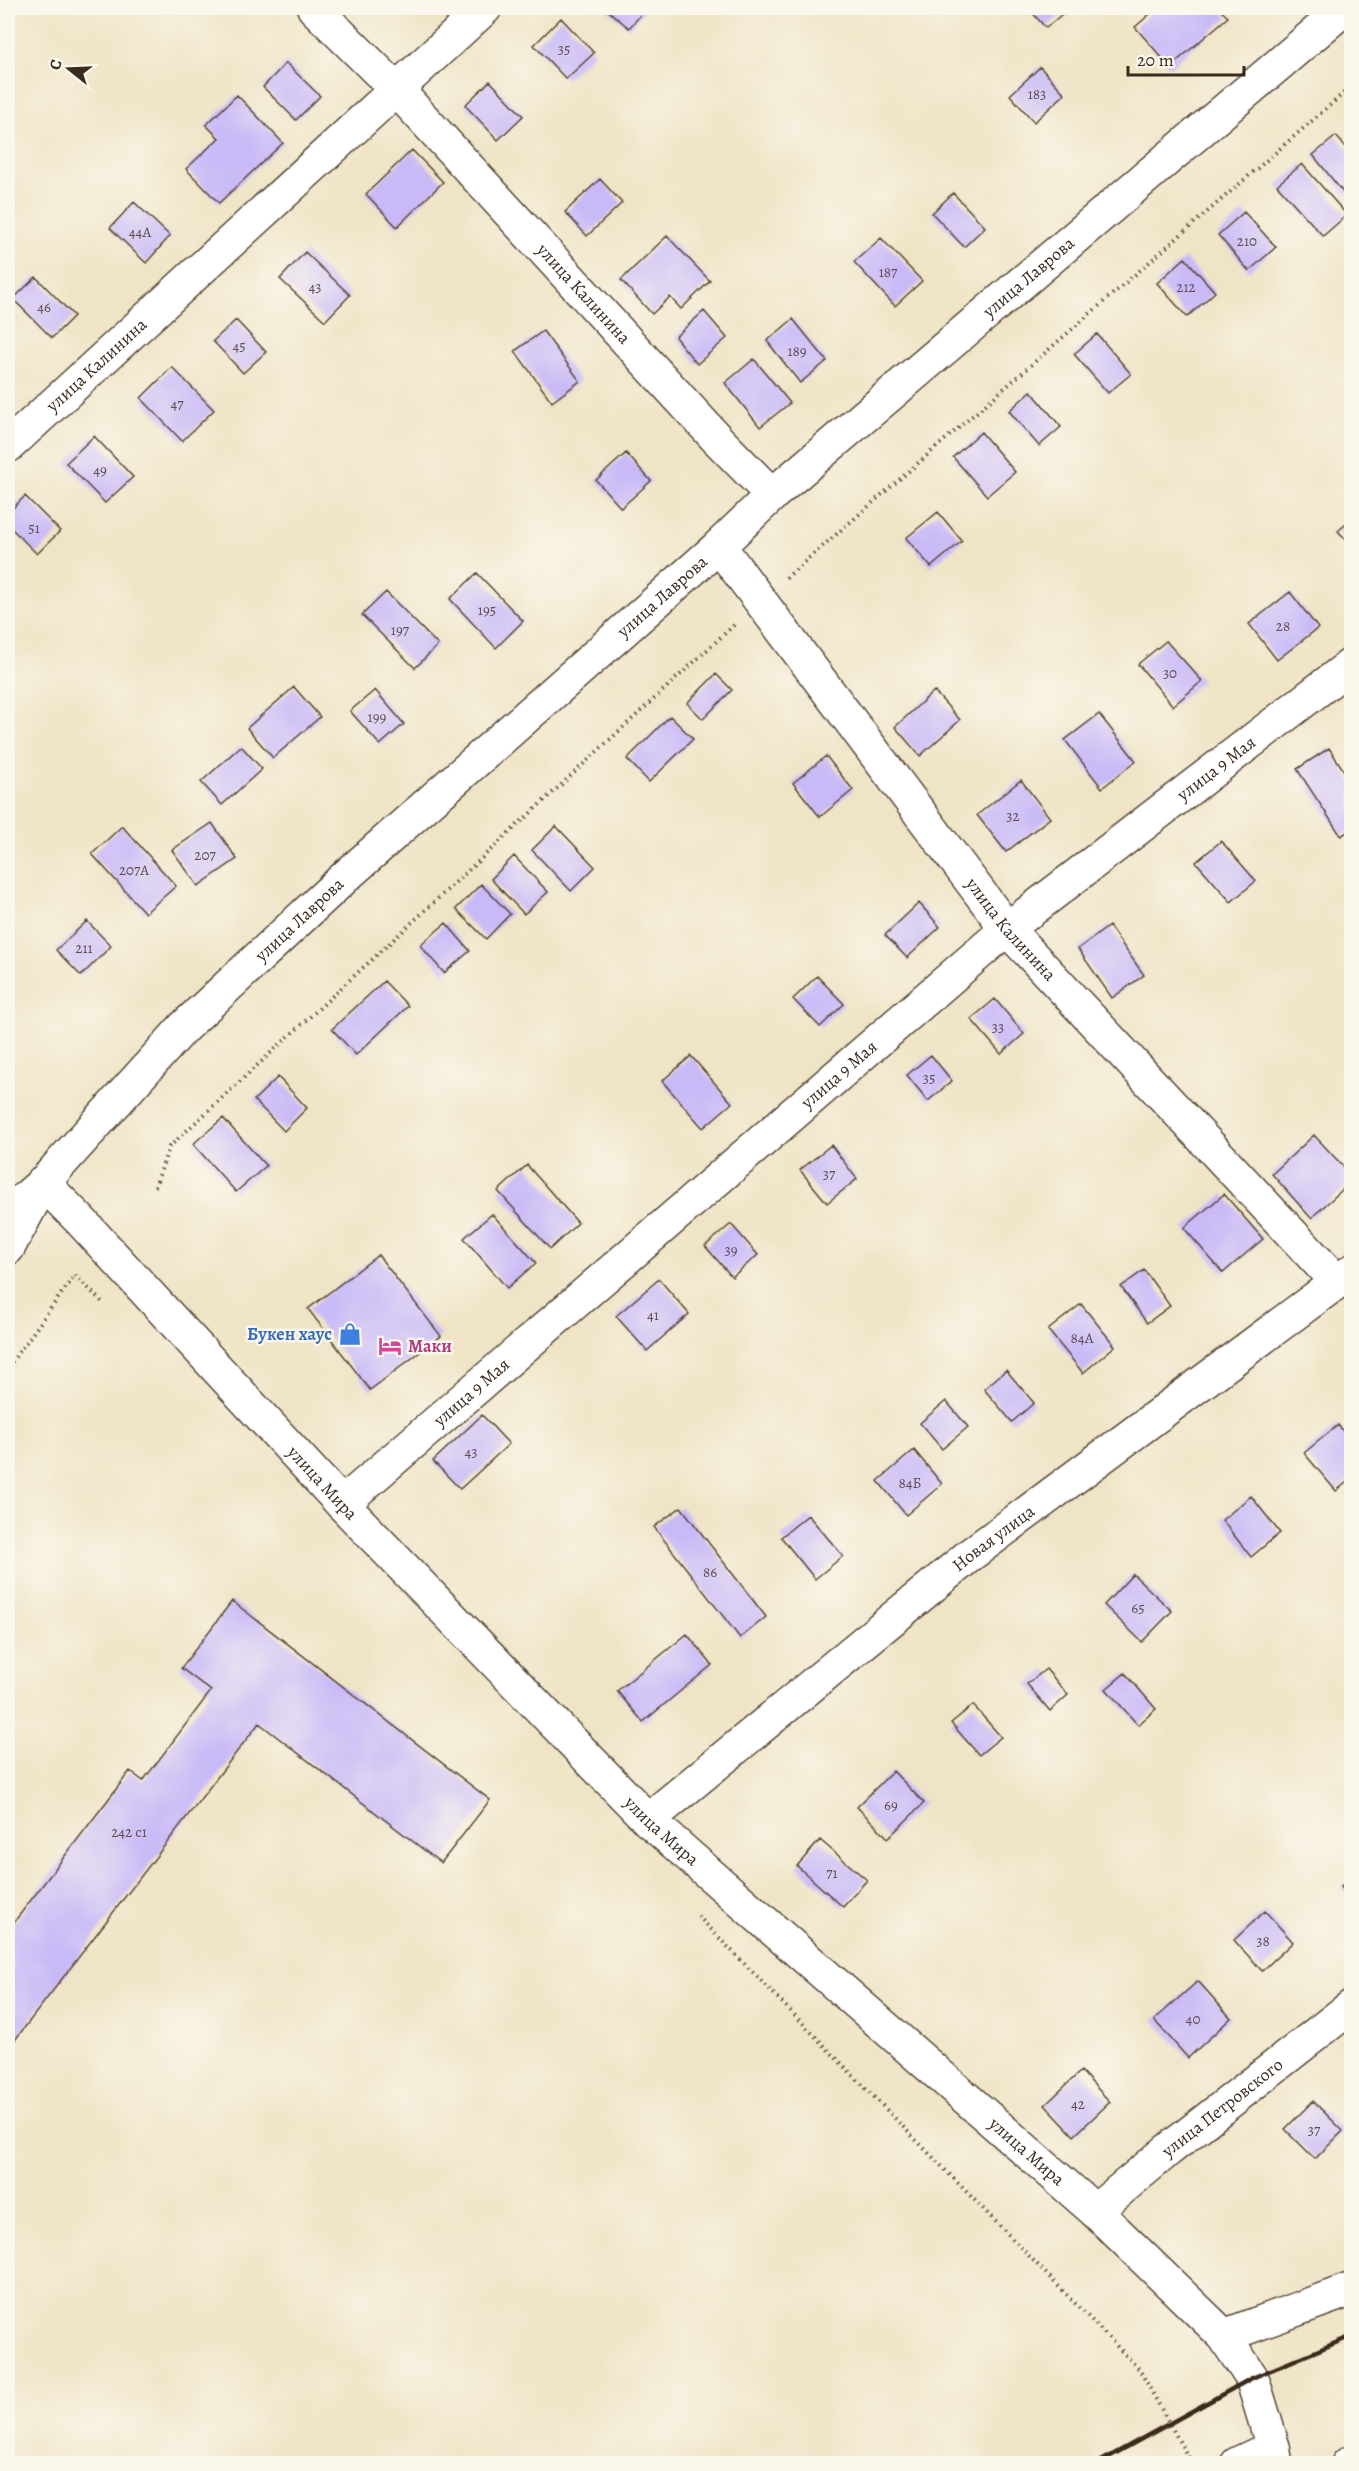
<svg xmlns="http://www.w3.org/2000/svg" width="1359" height="2471" font-family="Alegreya,serif">
<style>
.building{fill:#c9b9f7}
.lines{fill:none;stroke-linecap:round;stroke-linejoin:round}
.minor-casing{stroke:#564637;stroke-width:36}
.major-casing{stroke:#564637;stroke-width:36}
.path{stroke:#564637;stroke-width:4;stroke-dasharray:1.5 4.5;stroke-linecap:butt}
.minor{stroke:#fff;stroke-width:33}
.major{stroke:#fff;stroke-width:33}
.rail{stroke:#3b2a1e;stroke-width:4.5}
.labels{text-anchor:middle;stroke-width:5;stroke-linejoin:round;paint-order:stroke}
.number-label{font-size:15px;fill:#5e4e54}
.street-label{font-size:18px;fill:#3b2a1e;stroke:#fbf7ec}
.shop-label{font-size:18px;font-weight:bold;fill:#366cbe;stroke:#fbf7ec;text-anchor:end}
.hotel-label{font-size:18px;font-weight:bold;fill:#b23c85;stroke:#fbf7ec;text-anchor:start}
</style>
<rect width="100%" height="100%" fill="#fbf7ec"/>
<filter id="ink" filterUnits="userSpaceOnUse"><feTurbulence type="fractalNoise" baseFrequency=".0167" numOctaves="2"/><feDisplacementMap in="SourceGraphic" scale="12" xChannelSelector="R" yChannelSelector="G"/><feConvolveMatrix kernelMatrix="1 2 1 2 8 2 1 2 1" color-interpolation-filters="sRGB"/></filter>
<filter id="wash" filterUnits="userSpaceOnUse"><feTurbulence type="fractalNoise" baseFrequency=".008" numOctaves="4" result="noise"/><feDisplacementMap in="SourceGraphic" scale="24" xChannelSelector="R" yChannelSelector="G"/><feGaussianBlur stdDeviation="1.35" result="paint"/><feColorMatrix in="noise" values="0 0 0 0 0 0 0 0 0 0 0 0 0 0 0 0 0 1.4 0 .05"/><feComposite in="paint" operator="in"/></filter>
<g filter="url(#wash)">
<rect width="100%" height="100%" fill="#efe4c6"/>
<g id="blocks">
<path class="building" d="M 605,8 L 647,8 L 629,28 Z
M 1028,8 L 1069,8 L 1046,28 Z
M 1157,8 L 1219,8 L 1228,17 L 1170,67 L 1135,27 Z
M 561,18 L 594,53 L 566,79 L 534,45 Z
M 286,63 L 320,96 L 296,120 L 263,87 Z
M 1040,67 L 1065,94 L 1034,122 L 1010,95 Z
M 490,81 L 523,116 L 498,140 L 465,105 Z
M 237,95 L 283,143 L 219,203 L 186,169 L 219,138 L 206,125 Z
M 1336,136 L 1352,154 L 1352,190 L 1345,195 L 1313,155 Z
M 412,150 L 443,182 L 397,227 L 366,194 Z
M 1302,164 L 1347,215 L 1323,236 L 1277,185 Z
M 600,179 L 622,203 L 587,236 L 565,212 Z
M 953,193 L 985,227 L 964,247 L 932,213 Z
M 134,202 L 170,236 L 146,263 L 110,228 Z
M 1244,212 L 1276,247 L 1249,271 L 1218,235 Z
M 667,236 L 710,281 L 681,309 L 670,297 L 652,314 L 621,280 Z
M 881,238 L 922,281 L 895,306 L 854,262 Z
M 305,252 L 350,295 L 325,321 L 280,279 Z
M 1185,258 L 1215,292 L 1187,317 L 1157,283 Z
M 36,277 L 74,316 L 52,338 L 13,299 Z
M 704,311 L 727,338 L 697,364 L 675,337 Z
M 793,319 L 827,361 L 800,383 L 767,341 Z
M 236,320 L 266,352 L 243,373 L 213,341 Z
M 543,331 L 580,381 L 552,402 L 515,351 Z
M 1097,334 L 1131,374 L 1108,393 L 1074,354 Z
M 754,359 L 790,403 L 760,427 L 725,383 Z
M 172,367 L 214,410 L 182,441 L 141,398 Z
M 1031,391 L 1061,427 L 1039,446 L 1009,411 Z
M 981,432 L 1015,472 L 987,496 L 953,457 Z
M 94,436 L 133,477 L 105,503 L 66,463 Z
M 626,453 L 651,481 L 621,508 L 596,480 Z
M 25,496 L 60,531 L 37,554 L 8,525 L 8,513 Z
M 938,512 L 962,541 L 931,567 L 906,538 Z
M 1352,519 L 1352,546 L 1338,531 Z
M 477,573 L 523,621 L 496,648 L 450,599 Z
M 386,592 L 438,645 L 415,668 L 362,615 Z
M 1290,592 L 1318,628 L 1277,660 L 1249,624 Z
M 1166,641 L 1202,681 L 1173,706 L 1138,664 Z
M 716,674 L 732,690 L 703,719 L 687,703 Z
M 294,687 L 320,717 L 273,758 L 247,728 Z
M 375,690 L 404,724 L 380,745 L 350,711 Z
M 934,691 L 960,720 L 920,756 L 895,727 Z
M 1099,714 L 1136,761 L 1102,788 L 1065,740 Z
M 670,716 L 693,739 L 649,782 L 627,759 Z
M 241,746 L 262,769 L 222,805 L 201,782 Z
M 1329,748 L 1352,783 L 1352,829 L 1341,836 L 1297,769 Z
M 826,756 L 853,790 L 820,817 L 793,783 Z
M 1021,780 L 1050,818 L 1006,852 L 977,815 Z
M 212,823 L 237,859 L 198,886 L 172,850 Z
M 122,826 L 176,886 L 145,913 L 92,854 Z
M 556,826 L 595,867 L 571,891 L 532,850 Z
M 1221,841 L 1256,881 L 1231,902 L 1196,862 Z
M 514,856 L 548,892 L 524,914 L 491,879 Z
M 481,884 L 510,914 L 486,939 L 456,909 Z
M 919,903 L 940,927 L 907,958 L 885,935 Z
M 87,921 L 111,946 L 81,976 L 56,950 Z
M 446,923 L 470,951 L 444,973 L 420,945 Z
M 1109,926 L 1144,975 L 1112,998 L 1078,949 Z
M 817,976 L 844,1004 L 820,1027 L 793,999 Z
M 384,981 L 408,1006 L 356,1055 L 332,1029 Z
M 995,999 L 1024,1034 L 1001,1054 L 971,1019 Z
M 931,1055 L 952,1081 L 928,1101 L 907,1075 Z
M 691,1056 L 732,1103 L 703,1128 L 662,1081 Z
M 278,1077 L 307,1108 L 284,1131 L 254,1100 Z
M 223,1118 L 266,1166 L 236,1192 L 193,1144 Z
M 1314,1135 L 1352,1176 L 1352,1181 L 1311,1218 L 1272,1174 Z
M 831,1145 L 857,1179 L 827,1203 L 800,1170 Z
M 527,1165 L 578,1223 L 550,1249 L 498,1191 Z
M 1224,1194 L 1263,1239 L 1223,1273 L 1184,1228 Z
M 492,1214 L 536,1263 L 507,1288 L 464,1238 Z
M 731,1224 L 758,1255 L 732,1277 L 705,1246 Z
M 378,1255 L 441,1336 L 370,1390 L 308,1309 Z
M 1144,1270 L 1170,1306 L 1147,1323 L 1121,1287 Z
M 659,1279 L 689,1314 L 647,1351 L 616,1316 Z
M 1081,1304 L 1115,1346 L 1083,1373 L 1048,1330 Z
M 1006,1370 L 1034,1403 L 1012,1422 L 984,1389 Z
M 946,1401 L 968,1427 L 942,1449 L 920,1423 Z
M 482,1415 L 509,1444 L 460,1489 L 433,1461 Z
M 1338,1425 L 1352,1442 L 1352,1478 L 1336,1491 L 1304,1453 Z
M 914,1450 L 942,1484 L 906,1515 L 878,1481 Z
M 1251,1496 L 1280,1533 L 1251,1557 L 1222,1520 Z
M 681,1507 L 766,1617 L 740,1638 L 654,1527 Z
M 808,1515 L 843,1556 L 815,1579 L 781,1537 Z
M 1133,1574 L 1172,1611 L 1142,1642 L 1104,1605 Z
M 232,1601 L 490,1800 L 441,1863 L 259,1723 L 8,2049 L 8,1930 L 130,1771 L 143,1781 L 211,1691 L 181,1668 Z
M 687,1634 L 712,1665 L 643,1722 L 617,1691 Z
M 1046,1669 L 1068,1695 L 1050,1711 L 1027,1684 Z
M 1125,1673 L 1156,1709 L 1138,1725 L 1106,1689 Z
M 973,1705 L 1001,1737 L 979,1755 L 951,1723 Z
M 893,1771 L 924,1803 L 888,1838 L 857,1807 Z
M 820,1840 L 867,1880 L 843,1907 L 797,1866 Z
M 1352,1878 L 1352,1900 L 1341,1887 Z
M 1265,1911 L 1293,1942 L 1262,1971 L 1234,1940 Z
M 1198,1981 L 1231,2018 L 1188,2058 L 1154,2020 Z
M 1081,2071 L 1110,2102 L 1074,2136 L 1045,2105 Z
M 1313,2101 L 1343,2131 L 1315,2159 L 1285,2129 Z"/>
</g>
</g>
<g filter="url(#ink)">
<use href="#blocks" fill-opacity="0" stroke="#564637" stroke-width="1.5"/>
<g class="lines">
<g class="minor-casing">
<g id="minor">
<path id="s1" d="M 314,8 L 397,90 L 718,440 L 772,495"/>
<path id="s2" d="M 8,446 L 485,8"/>
<path id="s3" d="M 719,546 L 1007,929 L 1337,1282"/>
<path id="s4" d="M 43,1183 L 80,1220 L 342,1504 L 648,1820 L 1095,2211 L 1224,2336 L 1252,2378 L 1273,2447 L 1276,2464"/>
<path id="s5" d="M 342,1504 L 1007,929 L 1352,664"/>
<path id="s6" d="M 648,1820 L 970,1555 L 1352,1271"/>
<path id="s7" d="M 1095,2211 L 1168,2150 L 1352,2006"/>
<path d="M 1224,2336 L 1352,2289"/>
<path d="M 1237,2464 L 1273,2447"/>
<path d="M 1348,2464 L 1352,2462"/>
</g>
</g>
<g class="major-casing">
<g id="major">
<path id="s8" d="M 8,1213 L 43,1183 L 184,1027 L 345,877 L 719,546 L 772,495 L 1345,8"/>
<path d="M 8,1248 L 35,1198"/>
</g>
</g>
<path class="path" d="M 786,578 L 1352,86
M 155,1187 L 169,1147 L 734,625
M 8,1367 L 75,1275 L 104,1304
M 698,1916 L 1139,2369 L 1192,2464"/>
<use href="#minor" class="minor"/>
<use href="#major" class="major"/>
<path class="rail" d="M 1096,2464 L 1252,2378 L 1352,2336"/>
</g>
</g>
<defs>
<g id="shop-bare" transform="scale(1.8)"><path d="M-5-2.5h2.3a2.7 3.5 0 0 1 5.4 0H5L5.5 6h-11ZM-1.5-2.5h3a1.5 2.3 0 0 0-3 0Z" fill="#3f7fe0" stroke="#fbf7ec" stroke-width="2.5" paint-order="stroke"/></g>
<g id="hotel-bare" transform="scale(1.8)"><path d="M-6-4.5h1.5V1H6V5H4.5V3h-9V5H-6ZM-4 0a1.8 1.8 0 1 1 3.6 0ZM.5 0V-2.5h3Q6-2.5 6 0Z" fill="#d1479c" stroke="#fbf7ec" stroke-width="2.5" paint-order="stroke"/></g>
</defs>
<g fill-rule="evenodd">
<use href="#shop-bare" x="350" y="1334"/>
<use href="#hotel-bare" x="390" y="1346"/>
</g>
<g class="labels">
<g class="number-label">
<text x="564" y="54">35</text>
<text x="1037" y="99">183</text>
<text x="140" y="237">44А</text>
<text x="1247" y="246">210</text>
<text x="888" y="277">187</text>
<text x="315" y="292">43</text>
<text x="1186" y="292">212</text>
<text x="44" y="312">46</text>
<text x="239" y="351">45</text>
<text x="797" y="356">189</text>
<text x="177" y="409">47</text>
<text x="100" y="475">49</text>
<text x="34" y="533">51</text>
<text x="487" y="615">195</text>
<text x="1283" y="631">28</text>
<text x="400" y="635">197</text>
<text x="1170" y="678">30</text>
<text x="377" y="722">199</text>
<text x="1013" y="821">32</text>
<text x="205" y="860">207</text>
<text x="134" y="875">207А</text>
<text x="84" y="953">211</text>
<text x="998" y="1032">33</text>
<text x="929" y="1083">35</text>
<text x="829" y="1179">37</text>
<text x="731" y="1255">39</text>
<text x="653" y="1320">41</text>
<text x="1082" y="1343">84А</text>
<text x="471" y="1457">43</text>
<text x="910" y="1488">84Б</text>
<text x="710" y="1577">86</text>
<text x="1138" y="1613">65</text>
<text x="891" y="1810">69</text>
<text x="129" y="1837">242 с1</text>
<text x="832" y="1878">71</text>
<text x="1263" y="1946">38</text>
<text x="1193" y="2024">40</text>
<text x="1078" y="2109">42</text>
<text x="1314" y="2135">37</text>
</g>
<g class="street-label">
<text dy="6" stroke="none"><textPath href="#s8" startOffset="1386">улица Лаврова</textPath></text>
<text dy="6" stroke="none"><textPath href="#s1" startOffset="393">улица Калинина</textPath></text>
<text dy="6" stroke="none"><textPath href="#s2" startOffset="120">улица Калинина</textPath></text>
<text dy="6" stroke="none"><textPath href="#s8" startOffset="900">улица Лаврова</textPath></text>
<text dy="6" stroke="none"><textPath href="#s5" startOffset="1143">улица 9 Мая</textPath></text>
<text dy="6" stroke="none"><textPath href="#s8" startOffset="414">улица Лаврова</textPath></text>
<text dy="6" stroke="none"><textPath href="#s3" startOffset="482">улица Калинина</textPath></text>
<text dy="6" stroke="none"><textPath href="#s5" startOffset="657">улица 9 Мая</textPath></text>
<text dy="6" stroke="none"><textPath href="#s5" startOffset="171">улица 9 Мая</textPath></text>
<text dy="6" stroke="none"><textPath href="#s4" startOffset="410">улица Мира</textPath></text>
<text dy="6" stroke="none"><textPath href="#s6" startOffset="446">Новая улица</textPath></text>
<text dy="6" stroke="none"><textPath href="#s4" startOffset="896">улица Мира</textPath></text>
<text dy="6" stroke="none"><textPath href="#s7" startOffset="164">улица Петровского</textPath></text>
<text dy="6" stroke="none"><textPath href="#s4" startOffset="1382">улица Мира</textPath></text>
</g>
<g class="shop-label">
<text x="332" y="1340">Букен хаус</text>
</g>
<g class="hotel-label">
<text x="408" y="1352">Маки</text>
</g>
</g>
<rect width="1359" height="2471" fill="none" stroke="#fbf7ec" stroke-width="30"/>
<g transform="translate(69 69) rotate(288)" stroke="#fbf7ec" stroke-width="4.5" paint-order="stroke">
<path d="M0-4.5L10 22L0 15L-10 22Z" fill="#3b2a1e"/>
<text y="-9" font-size="16" font-weight="bold" text-anchor="middle" fill="#3b2a1e">С</text>
</g>
<path d="M1128 66v9h116v-9" fill="none" stroke="#3b2a1e" stroke-width="3"/>
<text x="1137" y="66" font-size="18" fill="#3b2a1e" stroke="#fbf7ec" stroke-width="4.5" paint-order="stroke">20 m</text>
</svg>
